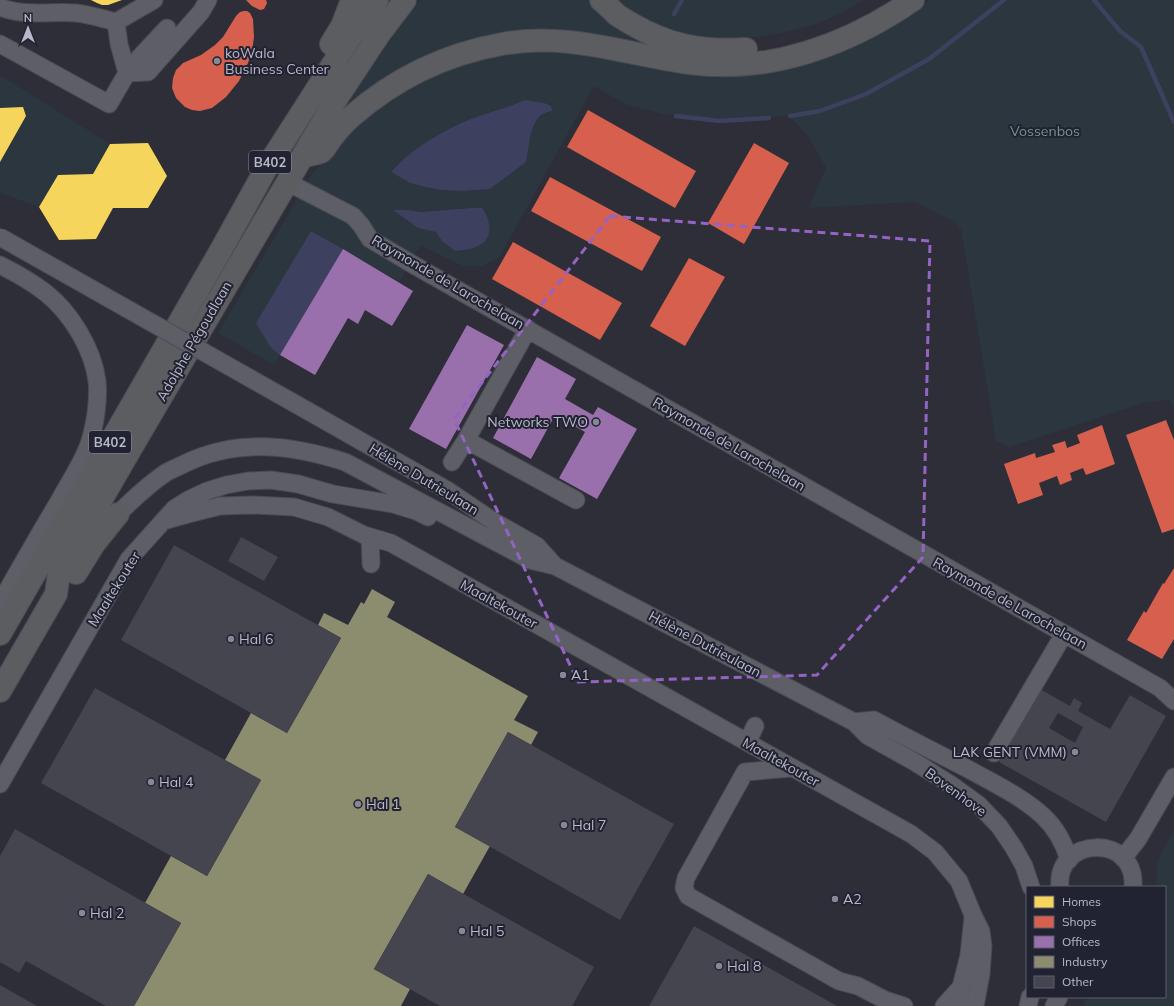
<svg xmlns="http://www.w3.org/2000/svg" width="1174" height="1006" font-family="Mulish,sans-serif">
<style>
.green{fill:#2b363e;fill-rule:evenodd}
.water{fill:#3e4060}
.homes{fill:#f6d55c}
.shops{fill:#d6604d}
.offices{fill:#9970ab}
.industry{fill:#8c8c6e}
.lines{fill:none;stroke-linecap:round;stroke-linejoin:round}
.stream{stroke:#3e4060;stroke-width:4.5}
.building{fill:#44454e;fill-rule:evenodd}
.minor-casing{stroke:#494a51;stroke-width:19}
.highway-casing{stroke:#4a4a53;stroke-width:24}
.minor{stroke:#5d5e66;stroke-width:17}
.highway{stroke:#5c5d60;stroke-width:22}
.minor-bridge-casing{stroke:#494a51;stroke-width:19;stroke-linecap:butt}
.minor-bridge{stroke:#5d5e66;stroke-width:17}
.marked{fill:none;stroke:#9364c3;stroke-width:3;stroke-dasharray:8 5;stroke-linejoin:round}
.poi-dot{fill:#878896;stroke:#212232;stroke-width:1.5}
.labels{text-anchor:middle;stroke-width:4;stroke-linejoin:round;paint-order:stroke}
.shield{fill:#212232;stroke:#8b8c9b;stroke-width:1}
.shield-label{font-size:13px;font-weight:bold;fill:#b8b9c8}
.poi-label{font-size:14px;fill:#b8b9c8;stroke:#212232;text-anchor:start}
.park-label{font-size:14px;fill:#729687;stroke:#212232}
.street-label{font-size:14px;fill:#b8b9c8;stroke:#212232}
</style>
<rect width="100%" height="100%" fill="#2d2e38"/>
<path class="green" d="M 420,0 L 591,0 L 663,47 L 480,40 L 332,129 C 359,85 387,41 420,0 Z
M 617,0 L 864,0 C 850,8 835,17 821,22 C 757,44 668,52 617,0 Z
M 929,0 L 1174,0 L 1174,410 L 1170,400 L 1146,402 L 1009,447 L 996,441 L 961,229 L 954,222 L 915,202 L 808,208 L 826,168 L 810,139 L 790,116 L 719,121 L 663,114 L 625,104 L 594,86 L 499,258 L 482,266 L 463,266 L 421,246 L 413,257 L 399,282 L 311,231 L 280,355 L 274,365 L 218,333 L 312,174 L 358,124 L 386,102 L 445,69 L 504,53 L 538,50 L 568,51 L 718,74 L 914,11 ZM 525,100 L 551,111 C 547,113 541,114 537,119 C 529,129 529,150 526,162 L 490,189 L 465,191 L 441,190 L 425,187 L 410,183 L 391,172 C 396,167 401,161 407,157 C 428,140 453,125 479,116 C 494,111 510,107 525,100 ZM 471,208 L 482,208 L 442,241 L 436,232 L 407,221 L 394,210 L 408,210 L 421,212 Z
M 0,75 L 110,144 L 93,174 L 58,175 L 39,207 L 0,193 Z
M 1174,830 L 1174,1006 L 1084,1006 L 1088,997 L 1165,997 L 1165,887 L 1156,887 L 1157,864 L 1161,854 Z"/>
<path class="water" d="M 525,100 L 544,103 L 551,106 L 552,111 C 547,112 541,114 538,118 C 529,129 529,150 526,162 L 490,189 L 465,191 L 441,190 L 425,187 L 410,183 L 391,172 C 396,167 401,161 406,157 C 427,140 453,125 479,116 C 494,111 510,107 525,100 Z
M 471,208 L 482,208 C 489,217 494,234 483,243 C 475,249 464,250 455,251 L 442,241 L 436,232 L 418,228 L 393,210 L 408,210 L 421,212 Z
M 311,231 L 343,249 L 280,355 L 271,348 L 256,323 Z"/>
<path class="homes" d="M 91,0 L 122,0 L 108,5 L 102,5 L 97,3 Z
M 23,107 L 26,116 L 0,162 L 0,108 Z
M 148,143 L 167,176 L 148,208 L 113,208 L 96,239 L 59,240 L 39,207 L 58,175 L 93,174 L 110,144 Z"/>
<path class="shops" d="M 246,0 L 266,0 L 267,3 L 264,9 L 260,10 L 252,6 Z
M 244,11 L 247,11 L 250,13 L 253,19 L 254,37 L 252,51 L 248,63 L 239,81 L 226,97 L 212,108 L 200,111 L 192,110 L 185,107 L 176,98 L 172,88 L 173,78 L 176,70 L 183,63 L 201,55 L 215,45 L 223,37 L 236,16 L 240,12 Z
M 588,110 L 696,171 L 675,208 L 567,147 Z
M 754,143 L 789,163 L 744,244 L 708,223 Z
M 550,177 L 661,237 L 642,271 L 531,211 Z
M 513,242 L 622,303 L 600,340 L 492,279 Z
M 689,258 L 725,277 L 685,346 L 650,326 Z
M 1166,420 L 1174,440 L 1174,529 L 1162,533 L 1126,435 Z
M 1102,425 L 1115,464 L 1086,475 L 1083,468 L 1070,473 L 1072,480 L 1060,485 L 1057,476 L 1039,483 L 1043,495 L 1018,504 L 1004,464 L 1035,453 L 1036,458 L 1055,452 L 1052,445 L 1065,441 L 1067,448 L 1080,443 L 1077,435 Z
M 1174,568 L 1174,639 L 1162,659 L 1127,640 L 1144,611 L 1146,613 L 1163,583 L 1164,584 Z"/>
<path class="offices" d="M 343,249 L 413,291 L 392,326 L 365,310 L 358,324 L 348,318 L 315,375 L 280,355 Z
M 467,325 L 504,345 L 446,449 L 409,429 Z
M 537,357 L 576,379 L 565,399 L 593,415 L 598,407 L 637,429 L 597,499 L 559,478 L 585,432 L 555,415 L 531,459 L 493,438 Z"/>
<path class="industry" d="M 372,589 L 395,602 L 387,617 L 528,696 L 514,720 L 538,732 L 531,745 L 508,732 L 455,827 L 490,846 L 463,894 L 428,874 L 374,969 L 410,989 L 401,1006 L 134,1006 L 181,923 L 145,903 L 171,856 L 207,876 L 261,780 L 225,760 L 251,713 L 287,733 L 341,638 L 318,625 L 324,613 L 348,625 L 361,602 L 364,604 Z"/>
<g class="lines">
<path class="stream" d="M 1094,0 L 1120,31 L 1141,47 L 1174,122
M 674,14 L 682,0
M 676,116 L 720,121 L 769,118
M 790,116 L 820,111 L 866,94 L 929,59 L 1004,0"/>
</g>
<path class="building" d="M 241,537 L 278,557 L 264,581 L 228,561 Z
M 174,545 L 341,638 L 287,733 L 121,640 Z
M 95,688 L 261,780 L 207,876 L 41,783 Z
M 1040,689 L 1070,706 L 1074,698 L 1082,703 L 1078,711 L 1110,729 L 1130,695 L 1166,716 L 1106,822 L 999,762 ZM 1058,713 L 1083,727 L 1075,743 L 1049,728 Z
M 508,732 L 674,824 L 620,920 L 455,827 Z
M 15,829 L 181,923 L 134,1006 L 106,1006 L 26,961 L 19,973 L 0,962 L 0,856 Z
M 428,874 L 594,967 L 572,1006 L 440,1006 L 374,969 Z
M 694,926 L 837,1006 L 649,1006 Z
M 0,985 L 37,1006 L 0,1006 Z"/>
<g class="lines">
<g class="minor-casing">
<path id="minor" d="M 154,0 L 116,22 L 119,44 L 127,73 L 148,72 L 201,12 L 208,0
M 0,7 C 24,17 51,11 76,13 C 89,14 103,19 116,22
M 0,44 L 109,104 L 127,73 L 139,58 L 167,28
M 287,182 L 353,216 L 361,225 L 370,239 L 412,264 L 1160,688 L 1174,701
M 0,265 C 16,273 32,282 46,293 C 71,313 93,349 97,381 C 99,400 95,426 89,444 C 82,464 68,484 58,503 C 38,536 19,570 0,603
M 308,411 L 447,490 L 493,521 L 537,546 L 555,566
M 466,440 L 576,500
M 452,462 L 466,440 L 528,329
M 118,514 C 133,499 149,484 167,472 C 173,469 180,466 186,463 C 238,438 292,445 345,462 L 530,560 L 555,566 L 854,722 L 868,736 L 913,761 L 950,784 L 979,805 L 999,826 L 1014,848 L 1024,866 L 1031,887
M 163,521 L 188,514 L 220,506 L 252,505 L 294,507 L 328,517 L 364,535 L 391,543 L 911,834 L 935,852 L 959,881 L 973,915 L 981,931 L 983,946 L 981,974 L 975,1006
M 370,537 L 371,564
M 854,722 L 874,720 C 905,737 937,753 968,769 C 992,782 1024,798 1043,816 C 1056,828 1064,843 1069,860
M 749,739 L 755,726
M 994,753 L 1064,634
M 791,768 L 745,772 L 686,878 L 684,888 L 688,896 L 839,981 L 858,986 L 885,1000 L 904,1006
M 0,784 L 129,559 L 174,509 L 188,500 L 207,491 L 226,485 L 248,481 L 271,480 L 298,484 L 333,494 L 393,504 L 416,511 L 428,517
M 1123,858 L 1138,839 L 1174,777
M 1060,887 C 1055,836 1137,833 1133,887
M 944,1006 L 961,987
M 958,1006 L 961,987 L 969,955 L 973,917
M 1028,1006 L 1030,997
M 1054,1006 L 1059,997"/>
</g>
<g class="highway-casing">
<path id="highway" d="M 601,0 C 607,5 612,10 617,15 C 640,30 667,43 694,47 C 711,50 729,50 746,49
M 331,44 L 342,26 L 352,0
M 305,156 C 309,155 317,154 321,152 C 325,149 328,143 331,139 C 337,131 344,123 351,117 C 394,79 446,54 502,44 C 567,32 625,54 689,63 C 769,74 848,45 913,0
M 76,573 L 94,544 L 118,514
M 0,634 L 221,250 L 267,167 L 349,39 L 377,0
M 0,691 L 56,594 L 59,573 L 130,450 L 335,101 L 380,33 L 405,0"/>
</g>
<use href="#minor" class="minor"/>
<use href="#highway" class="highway"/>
<g class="minor-bridge-casing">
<path id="minor-bridge" d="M 0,237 L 308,411"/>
</g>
<use href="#minor-bridge" class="minor-bridge"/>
</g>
<path class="marked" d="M 610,216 L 930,241 L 923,557 L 817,675 L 578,682 L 454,419 Z"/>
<g class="poi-dot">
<circle cx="217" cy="61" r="4"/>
<circle cx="596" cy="422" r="4"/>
<circle cx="231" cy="639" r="4"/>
<circle cx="563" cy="675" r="4"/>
<circle cx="1075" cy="752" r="4"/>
<circle cx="151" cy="782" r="4"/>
<circle cx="358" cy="804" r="4"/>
<circle cx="564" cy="825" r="4"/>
<circle cx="835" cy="899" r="4"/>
<circle cx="82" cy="913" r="4"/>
<circle cx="462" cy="931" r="4"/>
<circle cx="719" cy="966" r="4"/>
</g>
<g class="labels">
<g class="shield">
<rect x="249" y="151" width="42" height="22" rx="3"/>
<rect x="89" y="431" width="42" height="22" rx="3"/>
</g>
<g class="shield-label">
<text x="270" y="167">B402</text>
<text x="110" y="447">B402</text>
</g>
<g class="poi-label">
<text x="225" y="58">koWala<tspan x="225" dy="16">Business Center</tspan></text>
<text x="588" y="427" text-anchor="end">Networks TWO</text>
<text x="239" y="644">Hal 6</text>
<text x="571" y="680">A1</text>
<text x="1067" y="757" text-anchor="end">LAK GENT (VMM)</text>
<text x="159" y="787">Hal 4</text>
<text x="366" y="809">Hal 1</text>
<text x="572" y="830">Hal 7</text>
<text x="843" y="904">A2</text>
<text x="90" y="918">Hal 2</text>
<text x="470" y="936">Hal 5</text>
<text x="727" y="971">Hal 8</text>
</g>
<g class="park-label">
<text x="1045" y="136">Vossenbos</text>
</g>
<g class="street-label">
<text transform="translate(448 282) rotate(30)" y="5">Raymonde de Larochelaan</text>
<text transform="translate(194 341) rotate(-60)" y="5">Adolphe Pégoudlaan</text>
<text transform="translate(729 444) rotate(30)" y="5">Raymonde de Larochelaan</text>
<text transform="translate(424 479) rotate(31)" y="5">Hélène Dutrieulaan</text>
<text transform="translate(114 589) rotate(-58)" y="5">Maaltekouter</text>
<text transform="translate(1010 603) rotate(29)" y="5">Raymonde de Larochelaan</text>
<text transform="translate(499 604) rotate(29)" y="5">Maaltekouter</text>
<text transform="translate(705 644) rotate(28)" y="5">Hélène Dutrieulaan</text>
<text transform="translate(781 762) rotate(29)" y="5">Maaltekouter</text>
<text transform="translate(956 792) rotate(36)" y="5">Bovenhove</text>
</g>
</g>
<rect x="1026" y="886" width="140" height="112" fill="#212232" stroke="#5d5e6e"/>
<rect x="1034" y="896" width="20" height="12" fill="#f6d55c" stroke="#5d5e6e"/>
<text x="1062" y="906" font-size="12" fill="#b8b9c8">Homes</text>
<rect x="1034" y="916" width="20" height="12" fill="#d6604d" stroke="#5d5e6e"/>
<text x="1062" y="926" font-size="12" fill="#b8b9c8">Shops</text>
<rect x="1034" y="936" width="20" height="12" fill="#9970ab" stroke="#5d5e6e"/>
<text x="1062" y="946" font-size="12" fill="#b8b9c8">Offices</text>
<rect x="1034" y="956" width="20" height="12" fill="#8c8c6e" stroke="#5d5e6e"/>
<text x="1062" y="966" font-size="12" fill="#b8b9c8">Industry</text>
<rect x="1034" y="976" width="20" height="12" fill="#44454e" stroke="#5d5e6e"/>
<text x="1062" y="986" font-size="12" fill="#b8b9c8">Other</text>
<g transform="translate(28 28)" stroke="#212232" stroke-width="3" paint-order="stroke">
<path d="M0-3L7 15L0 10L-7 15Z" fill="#b8b9c8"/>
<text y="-6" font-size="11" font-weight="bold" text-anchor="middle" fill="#b8b9c8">N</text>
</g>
</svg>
